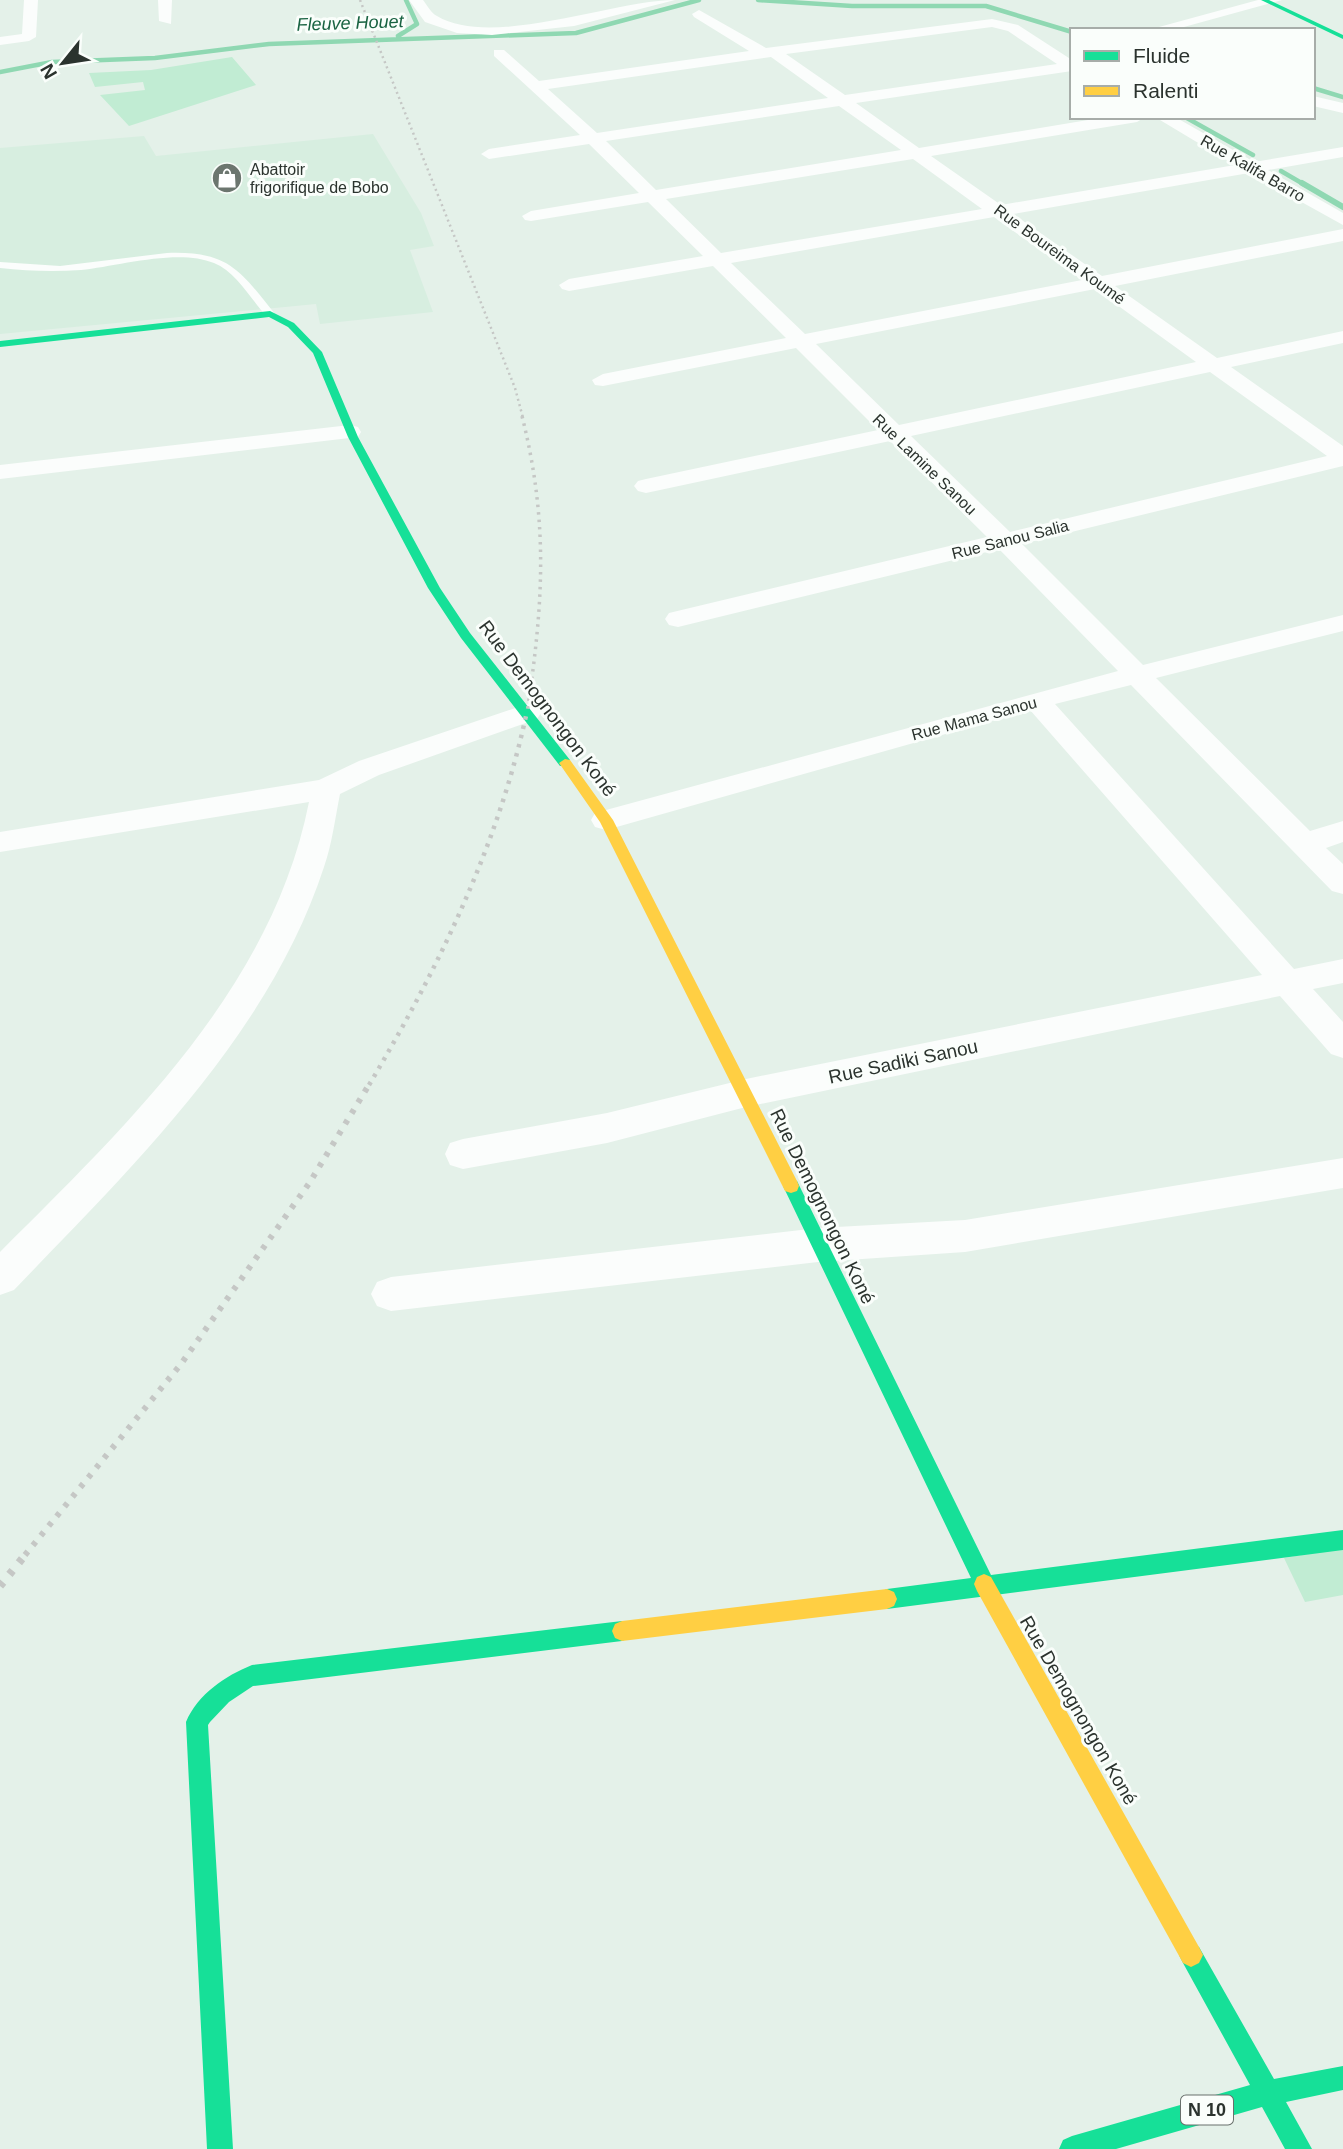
<svg xmlns="http://www.w3.org/2000/svg" width="1343" height="2149" font-family="Arial,sans-serif">
<style>
.built{fill:#d7eee0}
.green{fill:#c1ecd3}
.lines{fill:none;stroke-linecap:round;stroke-linejoin:round}
.stream-far1{stroke:#8fd8b2;stroke-width:4.5}
.stream{stroke:#8fd8b2;stroke-width:6}
.lane{fill:#fbfdfc;fill-rule:evenodd}
.street{fill:#fbfdfc;fill-rule:evenodd}
.fast{fill:#16e098;fill-rule:evenodd}
.slow{fill:#ffcf43;fill-rule:evenodd}
.rail-far4{stroke:#c5c7c5;stroke-width:2.5;stroke-dasharray:2 3.5;stroke-linecap:butt}
.rail-far3{stroke:#c5c7c5;stroke-width:3.5;stroke-dasharray:2.5 5;stroke-linecap:butt}
.rail-far2{stroke:#c5c7c5;stroke-width:4.5;stroke-dasharray:3.5 6;stroke-linecap:butt}
.rail-far1{stroke:#c5c7c5;stroke-width:6;stroke-dasharray:4.5 8;stroke-linecap:butt}
.rail{stroke:#c5c7c5;stroke-width:8;stroke-dasharray:5 10;stroke-linecap:butt}
.labels{text-anchor:middle;stroke-width:6;stroke-linejoin:round;paint-order:stroke}
.far-street-label{font-size:16px;fill:#2b332e;stroke:#fafefb}
.far-poi-label{font-size:16px;fill:#2b332e;stroke:#fafefb;text-anchor:start}
.far-water-label{font-size:18px;font-style:italic;fill:#196342;stroke:#fafefb}
.shield{fill:#fafefb;stroke:#69706c;stroke-width:2}
.shield-label{font-size:18px;font-weight:bold;fill:#2b332e}
.street-label{font-size:19px;fill:#2b332e;stroke:#fafefb}
</style>
<rect width="100%" height="100%" fill="#e4f1e9"/>
<path class="built" d="M 373,134 L 421,213 L 434,246 L 410,250 L 433,312 L 320,324 L 316,304 L 0,334 L 0,148 L 144,136 L 156,156 Z"/>
<path class="green" d="M 232,57 L 256,85 L 129,126 L 100,95 L 145,90 L 143,82 L 95,87 L 89,73 L 151,70 Z
M 1343,1548 L 1343,1595 L 1305,1602 L 1284,1558 Z"/>
<g class="lines">
<path class="stream-far1" d="M 758,0 L 852,6 L 986,6 L 1072,32
M 398,36 L 417,24 L 406,0
M 0,72 L 52,62 L 155,58 L 269,44 L 576,33 L 699,0
M 1313,88 L 1343,97
M 1185,117 L 1253,155
M 1281,171 L 1305,185"/>
<path class="stream" d="M 1302,183 L 1343,207"/>
<path class="lane" d="M 167,253 C 228,251 239,269 275,314 L 266,316 C 251,299 236,272 214,263 C 179,248 118,266 81,270 C 53,272 27,271 0,268 L 0,262 L 60,266 Z"/>
<path class="street" d="M 24,0 L 38,0 L 36,37 L 29,41 L 0,45 L 0,37 L 22,34 Z
M 158,0 L 172,0 L 171,24 L 159,21 Z
M 409,0 L 423,0 C 427,5 431,13 437,16 C 492,49 613,0 675,0 L 574,26 L 492,35 L 457,33 L 425,22 Z
M 1258,0 L 1282,0 L 1173,30 L 1148,30 Z
M 699,10 L 766,48 L 992,19 L 1018,25 L 1072,60 L 1072,71 L 856,103 L 919,148 L 1106,117 L 1145,117 L 1137,122 L 931,156 L 1001,205 L 1235,165 L 1155,117 L 1175,117 L 1254,162 L 1343,147 L 1343,157 L 1268,170 L 1343,213 L 1343,225 L 1249,173 L 1013,214 L 1102,276 L 1343,229 L 1343,241 L 1115,286 L 1217,358 L 1343,331 L 1343,343 L 1231,367 L 1343,446 L 1343,466 L 1022,544 L 1143,665 L 1343,615 L 1343,631 L 1156,678 L 1310,831 L 1343,821 L 1343,842 L 1326,848 L 1343,864 L 1343,894 L 1332,891 L 1131,685 L 1055,704 L 1294,969 L 1343,959 L 1343,983 L 1313,989 L 1343,1022 L 1343,1058 L 1331,1054 L 1280,996 L 746,1107 L 607,1143 L 463,1169 L 450,1165 L 445,1154 L 450,1143 L 463,1139 L 607,1113 L 746,1079 L 1262,975 L 1030,710 L 606,830 L 595,827 L 591,820 L 595,813 L 1118,671 L 999,549 L 678,627 L 669,625 L 665,619 L 669,613 L 987,537 L 890,441 L 646,493 L 638,491 L 634,486 L 638,481 L 646,479 L 878,430 L 796,348 L 603,386 L 595,385 L 592,380 L 603,374 L 786,338 L 713,266 L 569,291 L 562,289 L 559,285 L 569,279 L 703,256 L 648,202 L 531,221 L 525,220 L 522,216 L 531,211 L 639,193 L 589,144 L 489,159 L 481,154 L 489,149 L 580,135 L 494,56 L 494,50 L 504,50 L 539,81 L 749,51 L 694,17 L 692,14 ZM 992,27 L 1008,31 L 1057,64 L 845,95 L 786,54 ZM 771,57 L 828,98 L 597,133 L 548,89 ZM 839,106 L 901,150 L 656,190 L 606,141 ZM 913,159 L 982,209 L 721,253 L 666,199 ZM 994,217 L 1082,280 L 805,334 L 731,263 ZM 1095,289 L 1196,362 L 899,425 L 816,344 ZM 1210,372 L 1327,456 L 1010,532 L 911,436 Z
M 1313,96 L 1343,103 L 1343,113 L 1313,106 Z
M 350,425 L 358,427 L 361,432 L 358,437 L 0,479 L 0,465 Z
M 527,704 L 537,707 L 541,713 L 537,719 L 379,775 L 340,794 C 335,819 332,844 324,867 C 269,1035 133,1166 14,1290 L 0,1295 L 0,1252 C 129,1123 272,988 309,802 L 0,852 L 0,832 L 319,780 L 359,761 Z
M 1343,1158 L 1343,1188 L 965,1252 L 818,1262 L 391,1311 L 377,1306 L 371,1294 L 377,1282 L 391,1277 L 818,1228 L 965,1220 Z"/>
<path class="fast" d="M 1261,0 L 1269,0 L 1343,35 L 1343,39 Z
M 270,311 L 294,323 L 322,352 L 358,437 L 440,588 L 470,633 L 570,760 L 570,766 L 560,766 L 461,638 L 428,588 L 348,437 L 313,353 L 288,327 L 269,317 L 0,347 L 0,341 Z
M 791,1179 L 797,1181 L 991,1575 L 1343,1530 L 1343,1550 L 887,1609 L 880,1606 L 877,1599 L 880,1592 L 887,1589 L 971,1578 L 783,1186 L 785,1181 Z
M 622,1621 L 629,1624 L 632,1631 L 629,1638 L 622,1641 L 253,1686 L 229,1702 L 210,1722 L 208,1725 L 233,2149 L 207,2149 L 186,1722 C 198,1694 225,1676 252,1665 Z
M 1191,1943 L 1199,1947 L 1274,2079 L 1343,2066 L 1343,2090 L 1286,2102 L 1312,2149 L 1285,2149 L 1262,2107 L 1116,2149 L 1059,2149 L 1063,2140 L 1072,2136 L 1250,2085 L 1183,1963 L 1179,1955 L 1183,1947 Z"/>
<path class="slow" d="M 565,759 L 570,760 L 613,820 L 797,1181 L 799,1186 L 797,1191 L 791,1193 L 785,1191 L 600,822 L 559,763 Z
M 984,1574 L 991,1577 L 1199,1947 L 1203,1955 L 1199,1963 L 1191,1967 L 1183,1963 L 977,1591 L 974,1584 L 977,1577 Z
M 887,1589 L 894,1592 L 897,1599 L 894,1606 L 887,1609 L 622,1641 L 615,1638 L 612,1631 L 615,1624 L 622,1621 Z"/>
<path class="rail-far4" d="M 360,0 L 515,388 L 523,418"/>
<path class="rail-far3" d="M 522,416 C 549,524 543,605 527,713"/>
<path class="rail-far2" d="M 369,1085 C 438,969 499,844 527,711"/>
<path class="rail-far1" d="M 25,1555 L 181,1364 L 310,1182 L 370,1083"/>
<path class="rail" d="M 0,1586 L 26,1554"/>
</g>
<defs>
<g id="shop-disc" transform="scale(1.575)"><circle r="9.5" fill="#6c766f" stroke="#fafefb"/><path d="M-5-2.5h2.3a2.7 3.5 0 0 1 5.4 0H5L5.5 6h-11ZM-1.5-2.5h3a1.5 2.3 0 0 0-3 0Z" fill="#fff"/></g>
</defs>
<g fill-rule="evenodd">
<use href="#shop-disc" x="227" y="178"/>
</g>
<g class="labels">
<g class="far-street-label">
<text transform="translate(1253 168) rotate(30)" y="6">Rue Kalifa Barro</text>
<text transform="translate(1060 254) rotate(36)" y="6">Rue Boureima Koumé</text>
<text transform="translate(925 464) rotate(44)" y="6">Rue Lamine Sanou</text>
<text transform="translate(1010 539) rotate(-14)" y="6">Rue Sanou Salia</text>
<text transform="translate(974 718) rotate(-15)" y="6">Rue Mama Sanou</text>
</g>
<g class="far-poi-label">
<text x="250" y="175">Abattoir<tspan x="250" dy="18">frigorifique de Bobo</tspan></text>
</g>
<g class="far-water-label">
<text transform="translate(350 23) rotate(-2)" y="6">Fleuve Houet</text>
</g>
<rect class="shield" x="1181" y="2095.5" width="52" height="29" rx="5"/>
<g class="shield-label">
<text x="1207" y="2116">N 10</text>
</g>
<g class="street-label">
<text transform="translate(548 708) rotate(53)" y="7">Rue Demognongon Koné</text>
<text transform="translate(903 1061) rotate(-12)" y="7">Rue Sadiki Sanou</text>
<text transform="translate(823 1206) rotate(64)" y="7">Rue Demognongon Koné</text>
<text transform="translate(1079 1710) rotate(60)" y="7">Rue Demognongon Koné</text>
</g>
</g>
<rect x="1070" y="28" width="245" height="91" fill="#fafefb" stroke="#a7ada9" stroke-width="2"/>
<rect x="1084" y="51" width="35" height="10" fill="#16e098" stroke="#a7ada9" stroke-width="2"/>
<text x="1133" y="63" font-size="21" fill="#2b332e">Fluide</text>
<rect x="1084" y="86" width="35" height="10" fill="#ffcf43" stroke="#a7ada9" stroke-width="2"/>
<text x="1133" y="98" font-size="21" fill="#2b332e">Ralenti</text>
<g transform="translate(63 63) rotate(240)" stroke="#fafefb" stroke-width="5" paint-order="stroke">
<path d="M0-5L12 26L0 18L-12 26Z" fill="#2b332e"/>
<text y="-10" font-size="19" font-weight="bold" text-anchor="middle" fill="#2b332e">N</text>
</g>
</svg>
